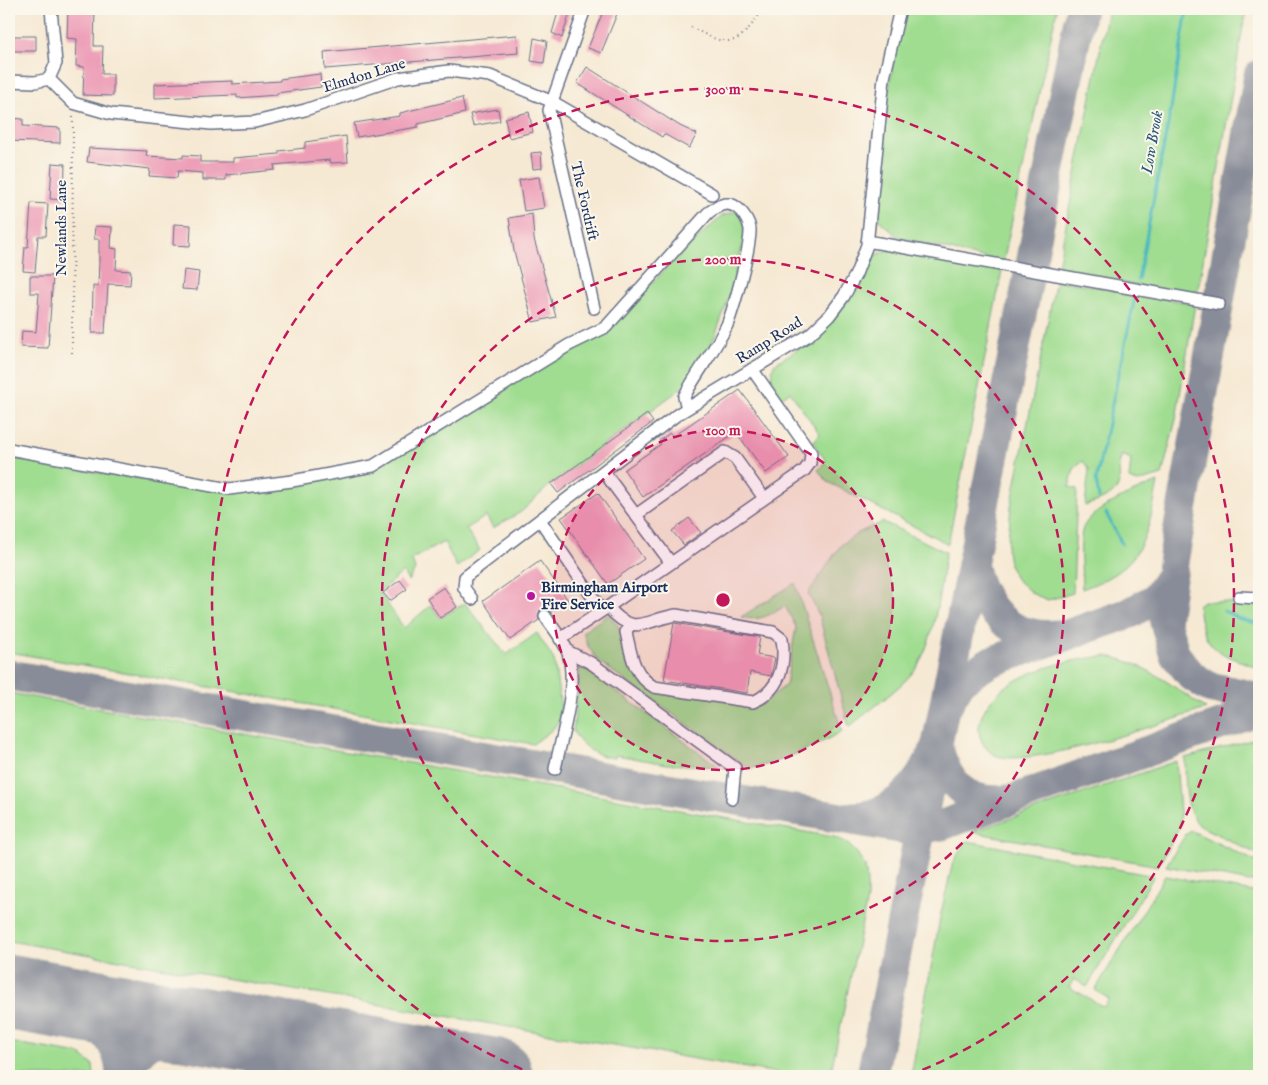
<svg xmlns="http://www.w3.org/2000/svg" width="1268" height="1085" font-family="'IM FELL English',serif">
<style>
.green{fill:#a0dd91;stroke:#5e8678}
.lines{fill:none;stroke-linecap:round;stroke-linejoin:round}
.stream{stroke:#49b8bf;stroke-width:3}
.taxiway{stroke:#888c98;stroke-width:31}
.runway{stroke:#888c98;stroke-width:76}
.building{fill:#ed9fb8}
.minor-casing{stroke:#687087;stroke-width:14}
.path{stroke:#687087;stroke-width:2;stroke-dasharray:1 4;stroke-linecap:butt}
.minor{stroke:#fff;stroke-width:11}
.ring{fill:none;stroke:#c2185b;stroke-width:2.5;stroke-dasharray:9 6}
.poi-dot{fill:#b5179e;stroke:#fbf7ec;stroke-width:2}
.labels{text-anchor:middle;stroke-width:4;stroke-linejoin:round;paint-order:stroke}
.street-label{font-size:15px;fill:#1b2f5e;stroke:#fbf7ec}
.poi-label{font-size:15px;font-weight:bold;fill:#1b2f5e;stroke:#fbf7ec;text-anchor:start}
.water-label{font-size:16px;font-style:italic;fill:#29587b;stroke:#fbf7ec}
.centre{fill:#c2185b;stroke:#fbf7ec;stroke-width:2.5}
.ring-label{font-size:15px;text-anchor:middle;font-weight:bold;fill:#c2185b;stroke:#fbf7ec;stroke-width:4;stroke-linejoin:round;paint-order:stroke}
</style>
<rect width="100%" height="100%" fill="#fbf7ec"/>
<filter id="ink" filterUnits="userSpaceOnUse"><feTurbulence type="fractalNoise" baseFrequency=".02" numOctaves="2"/><feDisplacementMap in="SourceGraphic" scale="10" xChannelSelector="R" yChannelSelector="G"/><feConvolveMatrix kernelMatrix="1 2 1 2 8 2 1 2 1" color-interpolation-filters="sRGB"/></filter>
<filter id="wash" filterUnits="userSpaceOnUse"><feTurbulence type="fractalNoise" baseFrequency=".0096" numOctaves="4" result="noise"/><feDisplacementMap in="SourceGraphic" scale="20" xChannelSelector="R" yChannelSelector="G"/><feGaussianBlur stdDeviation="1.12" result="paint"/><feColorMatrix in="noise" values="0 0 0 0 0 0 0 0 0 0 0 0 0 0 0 0 0 1.4 0 .05"/><feComposite in="paint" operator="in"/></filter>
<g filter="url(#wash)">
<rect width="100%" height="100%" fill="#f6e9d3"/>
<path class="green" d="M 908,9 L 1057,9 L 1003,263 L 898,237 L 879,220 C 883,157 885,67 908,9 Z
M 1108,9 L 1246,9 L 1197,296 L 1057,271 Z
M 737,211 L 743,218 L 745,236 L 732,290 L 715,336 L 698,370 L 679,390 L 551,484 L 521,512 L 493,528 L 486,516 L 466,529 L 480,550 L 457,567 L 444,542 L 412,559 L 415,570 L 408,581 L 403,572 L 379,592 L 404,628 L 431,605 L 440,618 L 465,603 L 506,655 L 537,633 L 554,660 L 561,709 L 559,721 L 553,729 L 533,744 L 9,652 L 9,457 L 112,475 L 237,490 L 376,468 L 547,360 L 609,329 L 673,261 L 722,216 Z
M 889,249 L 1002,271 L 948,544 L 828,482 L 818,470 L 826,461 L 813,442 L 820,434 L 790,392 L 781,398 L 771,377 L 774,364 L 806,344 L 831,322 L 853,294 L 872,257 Z
M 1056,280 L 1195,304 L 1176,419 L 1162,475 L 1138,482 L 1129,479 L 1131,459 L 1122,455 C 1116,469 1121,470 1119,482 C 1117,497 1097,501 1085,506 L 1089,469 L 1083,461 L 1074,469 L 1069,487 L 1077,489 L 1073,593 L 1048,600 L 1033,594 L 1016,579 L 1009,564 L 1007,550 L 1011,507 Z
M 1158,482 C 1147,540 1142,568 1082,589 C 1082,570 1079,548 1082,531 C 1087,509 1139,490 1158,482 Z
M 883,522 L 946,552 C 939,589 937,632 918,665 C 907,684 867,712 849,727 L 819,615 L 808,593 L 841,545 L 860,532 Z
M 795,583 L 842,731 C 813,748 784,761 750,769 L 598,661 L 588,646 L 583,632 L 609,614 L 618,626 L 627,645 L 653,688 L 761,705 L 786,685 L 796,627 L 785,606 C 770,615 759,622 741,617 Z
M 1203,601 L 1259,604 L 1259,668 C 1219,653 1203,652 1198,605 Z
M 1106,656 C 1145,662 1174,687 1206,709 C 1167,721 1029,770 995,755 C 985,750 978,738 979,727 C 986,676 1064,660 1106,656 Z
M 580,668 L 586,669 L 719,767 L 667,764 L 616,755 L 615,758 C 597,757 582,748 573,731 Z
M 9,693 L 834,837 L 846,842 L 857,853 L 865,866 L 867,882 L 867,899 L 830,1076 L 794,1076 L 9,941 Z
M 1259,738 L 1259,855 L 1200,826 C 1183,809 1186,780 1185,758 Z
M 1176,761 L 1181,825 L 1158,866 L 972,832 Z
M 1192,831 L 1259,863 L 1259,881 L 1250,882 L 1166,866 L 1186,834 Z
M 967,841 L 1154,876 L 1087,987 L 1074,979 L 1069,987 L 1104,1007 L 1109,999 L 1095,990 L 1165,876 L 1259,893 L 1259,1076 L 911,1076 L 941,913 L 953,862 Z
M 9,1042 L 80,1054 L 93,1065 L 94,1076 L 9,1076 Z"/>
<g class="lines">
<path class="stream" d="M 1138,280 L 1171,108 L 1187,9
M 1099,498 L 1096,480 L 1135,297
M 1106,513 L 1122,544
M 1224,611 L 1240,619 L 1259,624"/>
<path class="taxiway" d="M 1259,75 L 1174,556 L 1165,622 L 1175,655 L 1192,676 L 1209,687 L 1259,698
M 972,564 C 982,608 1008,640 1058,635
M 9,675 L 911,830 L 942,825 L 1259,711
M 947,705 L 962,680 L 990,662 L 1130,613 L 1156,598 L 1172,574
M 852,817 C 895,817 923,781 937,744 C 946,782 964,805 1006,800
M 69,1003 C 96,1018 121,1043 121,1076
M 125,1076 C 135,1047 165,1029 195,1025
M 872,1076 L 1081,9"/>
<path class="runway" d="M 9,992 L 495,1076"/>
</g>
<g id="blocks">
<path class="building" d="M 68,9 L 95,9 L 94,46 L 103,46 L 102,74 L 113,74 L 113,96 L 83,95 L 84,67 L 76,66 L 77,39 L 67,38 Z
M 559,9 L 571,9 L 562,38 L 552,33 Z
M 604,9 L 619,9 L 601,53 L 588,48 Z
M 517,35 L 518,53 L 325,69 L 324,52 Z
M 13,36 L 36,36 L 36,51 L 13,51 Z
M 534,38 L 547,41 L 544,63 L 531,61 Z
M 587,67 L 680,126 L 697,134 L 689,148 L 664,134 L 662,137 L 577,83 Z
M 320,74 L 321,87 L 277,93 L 277,95 L 237,98 L 237,95 L 155,98 L 155,84 L 232,81 L 232,84 L 280,81 L 280,79 Z
M 462,98 L 465,113 L 418,124 L 418,127 L 357,137 L 354,123 L 400,116 L 400,113 Z
M 498,109 L 500,121 L 473,126 L 470,114 Z
M 529,112 L 533,132 L 509,138 L 505,118 Z
M 9,118 L 23,119 L 23,126 L 60,128 L 60,143 L 9,141 Z
M 346,136 L 348,162 L 331,163 L 330,160 L 274,165 L 275,170 L 226,175 L 226,180 L 203,180 L 203,173 L 178,171 L 177,178 L 149,176 L 150,169 L 87,162 L 89,148 L 147,151 L 146,156 L 183,158 L 183,155 L 200,156 L 200,162 L 233,162 L 233,158 L 279,154 L 279,151 L 305,148 L 305,142 Z
M 541,152 L 542,168 L 533,169 L 531,153 Z
M 52,163 L 65,164 L 64,200 L 50,199 Z
M 539,177 L 544,208 L 524,211 L 519,180 Z
M 31,203 L 48,204 L 46,236 L 38,236 L 35,272 L 23,271 L 25,247 L 28,247 Z
M 532,214 L 534,239 L 556,317 L 533,322 L 514,251 L 509,218 Z
M 174,224 L 191,225 L 190,246 L 173,245 Z
M 95,226 L 112,227 L 111,248 L 117,249 L 116,270 L 131,271 L 130,285 L 108,284 L 105,333 L 92,333 L 93,286 L 98,286 L 99,262 L 99,239 L 94,239 Z
M 184,270 L 199,272 L 197,290 L 182,289 Z
M 30,276 L 53,276 L 48,348 L 21,347 L 22,331 L 36,332 L 39,293 L 30,293 Z
M 740,390 L 789,457 L 766,473 L 736,432 L 643,497 L 624,470 L 661,444 L 659,441 L 670,433 L 673,436 Z
M 647,414 L 653,422 L 558,493 L 551,484 Z
M 598,493 L 644,559 L 608,584 L 561,518 Z
M 689,518 L 701,533 L 684,545 L 672,531 Z
M 540,561 L 568,600 L 551,612 L 545,609 L 540,610 L 538,616 L 539,620 L 510,640 L 483,601 Z
M 400,580 L 407,589 L 390,601 L 383,593 Z
M 444,587 L 457,607 L 440,618 L 427,598 Z
M 674,623 L 760,637 L 757,655 L 775,658 L 771,676 L 750,672 L 747,693 L 664,680 Z"/>
</g>
</g>
<g filter="url(#ink)">
<use href="#blocks" fill-opacity="0" stroke="#687087" stroke-width="1"/>
<g class="lines">
<g class="minor-casing">
<path id="minor" d="M 585,9 L 549,110 L 594,308
M 49,79 L 73,103 L 111,114 L 211,124 L 255,122 L 305,110 L 398,78 L 449,71 L 490,76 L 553,102 L 712,194
M 49,79 L 56,63 L 51,9
M 9,81 L 35,82 L 49,79
M 867,241 L 1219,304
M 9,449 L 229,489 L 292,481 L 373,466 L 569,345 L 606,327 L 708,213 C 716,207 726,200 736,207 C 742,211 749,221 750,229 C 751,246 734,308 727,325 C 715,350 697,372 684,397 L 687,408
M 604,472 L 671,563
M 636,515 L 725,452 L 735,458 L 764,498
M 540,520 L 602,611 L 804,471 L 810,463 L 811,453 L 752,369
M 1239,597 L 1259,598
M 472,599 L 464,588 L 465,577 L 678,414 L 809,335 L 829,316 L 844,296 L 856,274 L 867,245 L 884,78 L 900,9
M 608,607 C 634,638 645,620 676,615 L 773,632 L 782,639 C 786,666 779,691 753,702 L 654,687 C 633,675 631,654 626,632 L 630,625
M 545,616 C 552,627 564,640 568,653 C 578,689 562,733 555,769
M 560,639 L 602,611
M 567,651 L 591,663 L 735,768 L 732,799"/>
</g>
<path class="path" d="M 691,27 C 731,49 737,47 763,9
M 72,353 L 73,115"/>
<use href="#minor" class="minor"/>
</g>
</g>
<circle cx="723" cy="600" r="170" fill="#c2185b" fill-opacity=".12"/>
<g class="ring">
<circle cx="723" cy="600" r="170"/>
<circle cx="723" cy="600" r="341"/>
<path d="M536 1075A511 511 0 1 1 910 1075"/>
</g>
<circle class="poi-dot" cx="531" cy="596" r="5"/>
<g class="labels">
<g class="street-label">
<text transform="translate(364 75) rotate(-17)" y="5">Elmdon Lane</text>
<text transform="translate(585 201) rotate(77)" y="5">The Fordrift</text>
<text transform="translate(61 228) rotate(-90)" y="5">Newlands Lane</text>
<text transform="translate(769 340) rotate(-32)" y="5">Ramp Road</text>
</g>
<g class="poi-label">
<text x="541" y="592">Birmingham Airport<tspan x="541" dy="17">Fire Service</tspan></text>
</g>
<g class="water-label">
<text transform="translate(1151 142) rotate(-80)" y="6">Low Brook</text>
</g>
</g>
<circle cx="723" cy="600" r="8" class="centre"/>
<g class="ring-label">
<text x="723" y="94">300 m</text>
<text x="723" y="264">200 m</text>
<text x="723" y="435">100 m</text>
</g>
<rect width="1268" height="1085" fill="none" stroke="#fbf7ec" stroke-width="30"/>
</svg>
